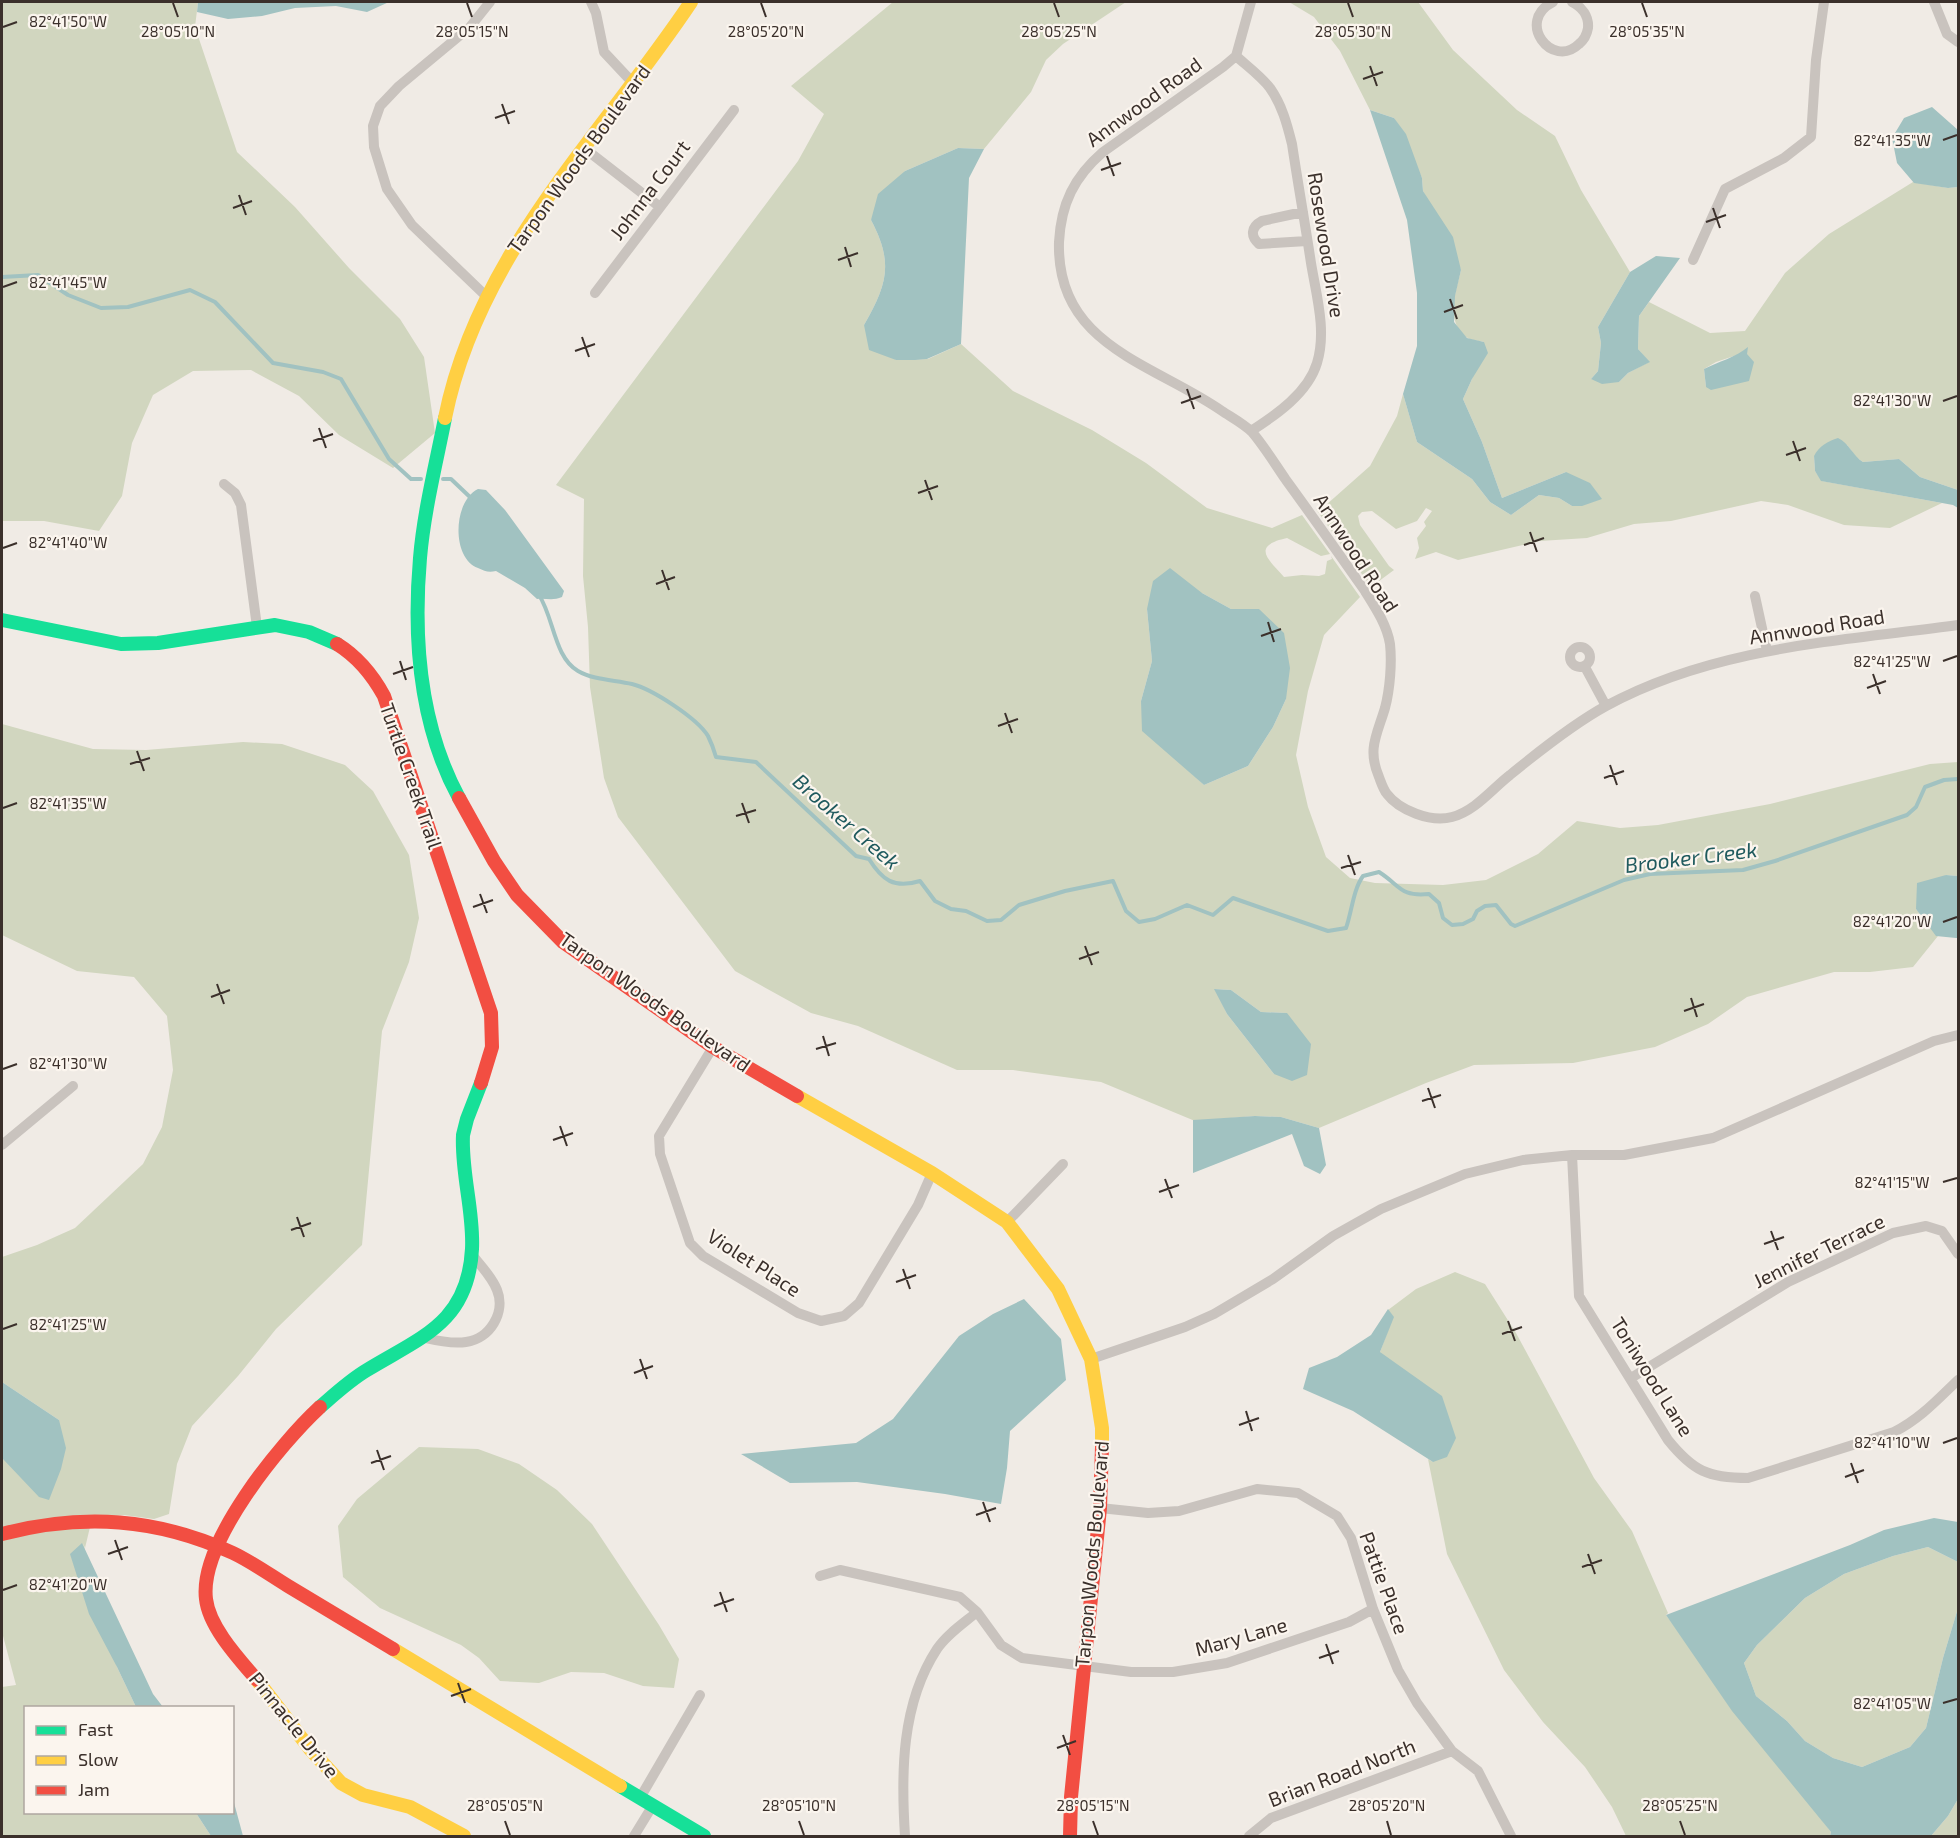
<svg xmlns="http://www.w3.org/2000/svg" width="1960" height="1838" font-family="'Exo 2',sans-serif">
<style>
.green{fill:#d1d6bf;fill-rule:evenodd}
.water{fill:#a1c2c1}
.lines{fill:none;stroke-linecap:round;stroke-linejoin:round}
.stream{stroke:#a1c2c1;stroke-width:4}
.street{stroke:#c9c3be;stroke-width:10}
.fast{stroke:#16e098;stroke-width:14}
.slow{stroke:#ffcf43;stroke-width:14}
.jam{stroke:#f24e42;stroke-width:14}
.ticks{fill:none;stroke:#3b302b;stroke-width:2}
.labels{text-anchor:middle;stroke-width:4.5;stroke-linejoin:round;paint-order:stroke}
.street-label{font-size:20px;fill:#3b302b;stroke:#fbf5ee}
.water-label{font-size:21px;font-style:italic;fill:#1f5a5e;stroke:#fbf5ee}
.ticks-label{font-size:15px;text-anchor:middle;fill:#3b302b;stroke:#fbf5ee;stroke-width:4.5;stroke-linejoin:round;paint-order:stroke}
</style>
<rect width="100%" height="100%" fill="#f0ebe5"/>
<path class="green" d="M 2,2 L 198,2 L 195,27 L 237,152 L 295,207 L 349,268 L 400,319 L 424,357 L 435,433 L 393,468 L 339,435 L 299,396 L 251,370 L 193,371 L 153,395 L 132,443 L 122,496 L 99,531 L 44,521 L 2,521 Z
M 893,2 L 1126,2 L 1063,44 L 1046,60 L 1031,92 L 984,149 L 958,148 L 905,171 L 871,220 C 894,263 887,285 864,325 L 896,360 L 928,359 L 961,344 L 1013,391 L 1092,430 L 1146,463 L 1207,508 L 1272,528 L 1302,515 L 1330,554 L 1321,556 L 1287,538 C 1250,546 1269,560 1284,577 L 1302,575 L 1319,576 L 1325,574 L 1327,561 L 1332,559 L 1331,556 L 1360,597 L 1324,635 L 1308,691 L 1296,755 L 1308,807 L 1326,857 L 1350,878 L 1375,883 L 1443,885 L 1486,880 L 1538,854 L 1577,821 L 1620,828 L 1658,825 L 1770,804 L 1930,764 L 1958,762 L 1958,876 L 1946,875 L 1916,909 L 1938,936 L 1913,967 L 1870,972 L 1834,972 L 1747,997 L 1708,1024 L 1655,1047 L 1573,1063 L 1474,1065 L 1426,1083 L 1319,1128 L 1281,1117 L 1255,1116 L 1195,1121 L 1101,1082 L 1013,1070 L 957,1070 L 858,1026 L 811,1013 L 735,971 L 618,817 L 604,778 L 590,687 L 588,627 L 583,576 L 584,499 L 556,485 L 798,161 L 824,114 L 791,86 ZM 1202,593 L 1231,609 L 1259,609 L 1286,699 L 1273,727 L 1248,766 L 1204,785 L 1165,749 L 1141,701 L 1152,661 L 1147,609 ZM 1215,989 L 1231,990 L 1261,1012 L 1287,1013 L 1274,1074 L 1227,1014 Z
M 1289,2 L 1418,2 L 1453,50 L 1517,110 L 1555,136 L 1581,190 L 1630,272 L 1598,327 L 1601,343 L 1598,371 L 1591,379 L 1619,382 L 1628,373 L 1649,362 L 1638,349 L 1639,316 L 1649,302 L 1710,333 L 1745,331 L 1785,273 L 1829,234 L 1913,182 L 1948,188 L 1958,187 L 1958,490 L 1920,477 L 1899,459 L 1863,462 L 1856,457 L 1847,445 L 1814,456 L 1815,471 L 1822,481 L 1942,503 L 1890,528 L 1844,525 L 1788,505 L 1761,501 L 1671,521 L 1634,524 L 1587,538 L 1540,541 L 1458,560 L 1436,552 L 1415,559 L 1419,548 L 1417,538 L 1426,526 L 1424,522 L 1432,511 L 1426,508 L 1417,521 L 1396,529 L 1372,511 L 1362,512 L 1358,516 L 1360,525 L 1389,566 L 1394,570 L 1371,587 L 1316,509 L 1326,505 L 1370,466 L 1397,416 L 1403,394 L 1417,442 L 1472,479 L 1490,502 L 1511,515 L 1539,495 L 1559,498 L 1572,506 L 1566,472 L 1502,498 L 1482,442 L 1463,399 L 1472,379 L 1484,342 C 1479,341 1470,340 1466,337 C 1445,321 1456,291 1461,270 L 1423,191 L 1422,178 L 1394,118 L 1370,110 L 1340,51 L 1314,17 ZM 1740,354 L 1706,387 L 1704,369 L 1716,362 Z
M 2,724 L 93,749 L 146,750 L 243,742 L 282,744 L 345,765 L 373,791 L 409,855 L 419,918 L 409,962 L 382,1031 L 362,1245 L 276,1329 L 238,1376 L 192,1426 L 177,1464 L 169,1514 L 154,1519 L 124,1515 L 2,1527 L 2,1458 L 7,1462 L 59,1420 L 2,1382 L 2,1257 L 37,1245 L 75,1228 L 143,1164 L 162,1127 L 173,1070 L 167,1016 L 134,977 L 77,971 L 2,935 Z
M 1455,1272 L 1485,1284 L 1516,1333 L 1594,1478 L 1632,1531 L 1668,1613 L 1666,1615 L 1831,1832 L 1830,1836 L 1626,1836 L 1612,1807 L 1585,1767 L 1543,1722 L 1504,1670 L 1447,1554 L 1428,1459 L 1433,1462 L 1380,1352 L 1393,1317 L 1388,1310 L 1416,1289 Z
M 419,1447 L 478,1449 L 519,1464 L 557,1490 L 592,1524 L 659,1625 L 679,1659 L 674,1688 L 643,1686 L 604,1673 L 571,1672 L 539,1683 L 500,1681 L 479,1658 L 461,1645 L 380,1608 L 343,1577 L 338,1526 L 357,1499 Z
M 90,1527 L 85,1548 L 83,1543 L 117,1667 L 136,1707 L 26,1708 L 26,1812 L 196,1813 L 211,1836 L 2,1836 L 2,1687 L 16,1685 L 2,1632 L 2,1540 L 51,1529 Z
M 1928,1547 L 1958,1562 L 1958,1608 L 1943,1658 L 1926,1728 L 1910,1747 L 1862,1767 L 1833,1758 L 1805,1741 L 1787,1721 L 1756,1696 L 1744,1663 L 1757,1645 L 1805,1598 L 1844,1574 L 1893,1556 Z
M 1958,1799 L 1958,1836 L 1931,1836 L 1948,1816 Z"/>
<path class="water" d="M 198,2 L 389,2 L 367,12 L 336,6 L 295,8 L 262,16 L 228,19 L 197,12 Z
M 1932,107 L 1958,130 L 1958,187 L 1948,188 L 1914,183 L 1897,163 L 1892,138 L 1904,118 Z
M 1370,110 L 1394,118 L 1406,134 L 1422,178 L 1423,191 L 1453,237 L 1461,270 L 1455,296 L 1454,322 L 1467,338 L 1484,342 L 1488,353 L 1472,379 L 1463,399 L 1482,442 L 1502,498 L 1566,472 L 1590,483 L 1602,499 L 1582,506 L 1572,506 L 1559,498 L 1539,495 L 1511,515 L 1490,502 L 1472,479 L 1417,442 L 1403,394 L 1417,346 L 1417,293 L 1407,220 Z
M 958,148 L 984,149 L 969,178 L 961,344 L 927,359 L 915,360 L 896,360 L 869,350 L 864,325 C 887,285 894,263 871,220 L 878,194 L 905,171 Z
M 1656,256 L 1680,258 L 1639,316 L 1638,349 L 1650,362 L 1628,373 L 1619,382 L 1602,384 L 1591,379 L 1598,371 L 1601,343 L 1598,327 L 1630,272 Z
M 1748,347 L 1747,354 L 1754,362 L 1749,381 L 1711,390 L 1706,387 L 1704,369 C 1718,362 1736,357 1748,347 Z
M 1838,438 C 1849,443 1853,456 1863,462 L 1899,459 L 1920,477 L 1958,490 L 1958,508 L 1953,505 L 1821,481 L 1815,471 L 1814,456 C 1819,446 1828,441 1838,438 Z
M 478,489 L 486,490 L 505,510 L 564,591 L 562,597 C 553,601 546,598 537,599 L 525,588 L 496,571 C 488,573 485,571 478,568 C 451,558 453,501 478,489 Z
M 1170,568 L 1202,593 L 1231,609 L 1259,609 L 1284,633 L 1290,668 L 1286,699 L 1273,727 L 1248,766 L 1204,785 L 1142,731 L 1141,701 L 1152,661 L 1147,609 L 1153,581 Z
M 1946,875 L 1958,876 L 1958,938 L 1956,938 L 1936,936 L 1916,909 L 1917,883 Z
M 1214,989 L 1231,990 L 1261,1012 L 1287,1013 L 1311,1044 L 1307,1075 L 1292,1081 L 1274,1074 L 1227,1014 Z
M 1255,1116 L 1281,1117 L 1319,1128 L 1326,1165 L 1320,1174 L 1304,1166 L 1292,1134 L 1193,1173 L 1193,1120 Z
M 1024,1299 L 1061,1339 L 1066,1380 L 1010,1431 L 1007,1468 L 1001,1504 L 945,1494 L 857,1482 L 790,1483 L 741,1454 L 856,1443 L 893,1419 L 959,1336 L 993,1314 Z
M 1388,1309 L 1394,1317 L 1380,1352 L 1442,1396 L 1456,1438 L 1447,1457 L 1433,1462 L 1353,1411 L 1303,1389 L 1309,1368 L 1337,1357 L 1371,1335 Z
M 2,1382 L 59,1420 L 66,1448 L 61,1469 L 49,1500 L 39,1497 L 2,1458 Z
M 1934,1518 L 1958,1522 L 1958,1562 L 1928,1547 L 1893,1556 L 1844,1574 L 1805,1598 L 1757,1645 L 1744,1663 L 1756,1696 L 1787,1721 L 1805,1741 L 1833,1758 L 1862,1767 L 1910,1747 L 1926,1728 L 1943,1658 L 1958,1608 L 1958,1799 L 1948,1816 L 1931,1836 L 1830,1836 L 1831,1832 L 1732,1711 L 1666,1615 L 1850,1545 L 1884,1530 Z
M 82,1543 L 153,1694 L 163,1707 L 136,1707 L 117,1667 L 89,1614 L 70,1554 Z
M 233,1799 L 243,1836 L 211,1836 L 196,1813 L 232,1812 Z"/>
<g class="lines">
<path class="stream" d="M 2,277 L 38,275 L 68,295 L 101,308 L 128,307 L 190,290 L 215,302 L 273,363 L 323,372 L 341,379 L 389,459 L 411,479 L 421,479
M 443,479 L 451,479 L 471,498
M 539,595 C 554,618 554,657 578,671 C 593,680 615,680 632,684 C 652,689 697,718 708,736 C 711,742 714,750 716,757 L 756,762 L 856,856 L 869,859 C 882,880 894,889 920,881 L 935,901 L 951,909 L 966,911 L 987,921 L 1001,920 L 1019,905 L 1065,891 L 1113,881 L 1126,911 L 1139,922 L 1155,919 L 1187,905 L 1213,915 L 1233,898 L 1328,931 L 1346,928 C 1352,911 1353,890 1363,876 L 1379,872 C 1401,886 1400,897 1429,894 L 1439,903 L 1443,918 L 1452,925 L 1463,924 L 1473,919 L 1477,911 L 1485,906 L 1496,905 L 1511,924 L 1515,926 L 1624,880 L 1650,874 L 1743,870 L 1775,861 L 1907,815 L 1916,807 L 1925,787 L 1944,780 L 1958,779"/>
<path class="street" d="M 591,2 L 596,13 L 604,52 L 633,83
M 1251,2 L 1236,56 L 1223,67 L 1103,152 C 1074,177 1061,204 1059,242 C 1056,346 1153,363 1222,411 C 1231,417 1244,424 1252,432 C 1264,446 1275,464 1286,480 C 1313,517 1339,554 1365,591 C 1375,607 1387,625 1390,644 C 1392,663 1390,689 1385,708 C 1377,735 1367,749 1379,777 C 1381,782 1383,789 1387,794 C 1399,810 1431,823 1452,817 C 1475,811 1492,789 1510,775 C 1538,752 1575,723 1606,706 C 1714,647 1840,641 1958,625
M 1553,2 C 1515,21 1552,70 1579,44 C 1584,40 1587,34 1588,28 C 1589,16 1582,7 1572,2
M 1934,2 L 1947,34 L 1958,42
M 1236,56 C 1247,66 1261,76 1270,88 C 1282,105 1287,124 1292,144 C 1298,184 1305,223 1311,263 C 1316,294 1327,331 1317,363 C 1308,393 1276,415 1251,431
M 584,148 L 660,207
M 1303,212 L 1262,221 C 1251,227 1250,236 1259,244 L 1307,241
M 1693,260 L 1725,189 L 1784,158 L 1811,137 L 1816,60 L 1824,2
M 595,293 L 734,110
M 487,297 L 412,225 L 387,189 L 374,147 L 373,126 L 380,106 L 399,86 L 470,27 L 490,2
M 224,484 L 235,493 L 241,505 L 257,627
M 1755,596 L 1767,651
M1570 657a10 10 0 1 1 20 0a10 10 0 1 1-20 0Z
M 1585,667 L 1606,706
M 713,1047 L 659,1136 L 660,1154 L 690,1243 L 703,1256 L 798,1313 L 821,1321 L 844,1316 L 859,1303 L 918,1205 L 932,1173
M 2,1145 L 73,1086
M 1572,1155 L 1579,1296 L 1668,1440 C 1693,1471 1708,1478 1748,1478 L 1894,1432 C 1920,1419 1938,1399 1958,1380
M 1007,1222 L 1063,1164
M 425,1338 C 438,1341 453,1344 466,1342 C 490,1339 506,1312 497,1290 C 492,1277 482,1267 473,1256
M 1091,1359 L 1185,1327 L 1214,1314 L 1273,1279 L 1333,1236 L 1381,1209 L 1465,1174 L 1523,1160 L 1572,1155 L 1624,1155 L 1713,1138 L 1934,1041 L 1958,1035
M 1631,1378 L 1788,1282 L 1893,1233 L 1926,1226 L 1942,1231 L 1958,1254
M 1100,1508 L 1148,1513 L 1179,1511 L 1257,1489 L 1298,1493 L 1337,1516 L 1351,1538 L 1373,1609 L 1398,1670 L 1417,1703 L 1452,1751 L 1478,1771 L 1511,1836
M 820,1576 L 840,1570 L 960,1597 L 977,1612 L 1001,1645 L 1022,1658 L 1131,1672 L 1173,1672 L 1227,1663 L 1349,1622 L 1373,1609
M 640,1798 L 700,1695
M 634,1836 L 653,1805
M 905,1836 C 901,1774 901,1704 937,1649 C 947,1634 964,1623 977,1612
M 1249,1836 L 1271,1818 L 1452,1751"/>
<path class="fast" d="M 445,418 C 436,464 424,511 420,558 C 413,639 420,726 459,798
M 2,620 L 121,644 L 158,643 L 275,625 L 309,632 L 337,644
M 320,1407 C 335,1394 350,1380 367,1370 C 421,1337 468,1323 472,1249 C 474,1211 461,1173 463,1135 L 467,1119 L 481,1083
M 620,1786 L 704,1836"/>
<path class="slow" d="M 445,418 C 478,253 601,137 691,2
M 797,1096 L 932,1173 L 1007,1222 L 1058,1289 L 1091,1359 L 1102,1428 L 1102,1447
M 393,1649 L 620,1786
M 257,1680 L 310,1749 L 341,1783 L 363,1795 L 410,1807 L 464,1836"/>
<path class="jam" d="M 337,644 C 358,657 372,674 384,696 L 491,1013 L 492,1047 L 481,1083
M 459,798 L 494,861 L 517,895 L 563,942 L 713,1047 L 797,1096
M 2,1534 C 83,1513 157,1518 233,1553 C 252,1562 270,1575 288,1586 C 323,1607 358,1628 393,1649
M 257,1680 C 239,1659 209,1627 206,1599 C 199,1543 280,1444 320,1407
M 1070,1836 L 1071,1797 L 1100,1508 L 1102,1447"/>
</g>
<path class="ticks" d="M 173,3 L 178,17M 467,3 L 472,17M 761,3 L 766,17M 1054,3 L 1059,17M 1348,3 L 1353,17M 1642,3 L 1647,17M 3,27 L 17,22M 1370,66 L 1377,86M 1363,79 L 1383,72M 502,104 L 509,124M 495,118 L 515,111M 1943,140 L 1957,135M 1107,156 L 1114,176M 1101,170 L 1121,163M 239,195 L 246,215M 233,208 L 252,201M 1713,208 L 1720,228M 1706,222 L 1726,215M 845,247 L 851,267M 838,260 L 858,253M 3,287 L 17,282M 1450,299 L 1457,319M 1444,312 L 1463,305M 582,337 L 589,357M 575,351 L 595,344M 1187,389 L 1194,409M 1943,401 L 1957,396M 1181,403 L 1201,396M 319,428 L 326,448M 313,441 L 333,434M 1793,441 L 1800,461M 1786,455 L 1806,448M 925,480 L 932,500M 918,493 L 938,486M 1530,532 L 1537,552M 1524,545 L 1544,538M 3,548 L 17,543M 662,570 L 669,590M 656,584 L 675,577M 1268,622 L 1274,642M 1261,636 L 1281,629M 400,661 L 406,680M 1943,661 L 1957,656M 393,674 L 413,667M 1873,674 L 1880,694M 1867,688 L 1886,681M 1005,713 L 1012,733M 998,726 L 1018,719M 137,751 L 144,771M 130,764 L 150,758M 1610,765 L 1617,785M 1604,778 L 1624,771M 742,803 L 749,823M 3,808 L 17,803M 736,816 L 756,810M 1348,855 L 1355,875M 1341,868 L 1361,862M 480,894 L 487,913M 473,907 L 493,900M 1943,922 L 1957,917M 1085,946 L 1092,965M 1079,959 L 1099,952M 217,984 L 224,1004M 211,997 L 230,990M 1691,998 L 1697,1017M 1684,1011 L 1704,1004M 823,1036 L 829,1056M 816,1049 L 836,1043M 3,1069 L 17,1064M 1428,1088 L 1435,1108M 1422,1101 L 1441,1095M 560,1126 L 567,1146M 553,1140 L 573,1133M 1165,1179 L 1172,1198M 1943,1182 L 1957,1178M 1159,1192 L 1179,1185M 297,1217 L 304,1237M 291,1230 L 311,1223M 1771,1231 L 1778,1250M 1764,1244 L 1784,1237M 903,1269 L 910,1289M 896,1282 L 916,1275M 1508,1321 L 1515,1341M 3,1329 L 17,1324M 1502,1334 L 1522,1327M 640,1359 L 647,1379M 634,1373 L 653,1366M 1246,1411 L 1252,1431M 1239,1425 L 1259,1418M 1943,1443 L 1957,1438M 377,1450 L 384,1470M 371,1463 L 391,1456M 1851,1463 L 1858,1483M 1845,1477 L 1864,1470M 983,1502 L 990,1522M 976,1515 L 996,1508M 115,1540 L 122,1560M 108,1554 L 128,1547M 1588,1554 L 1595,1574M 1582,1567 L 1602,1560M 3,1590 L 17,1585M 720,1592 L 727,1612M 714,1606 L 734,1599M 1326,1644 L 1333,1664M 1319,1658 L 1339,1651M 458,1683 L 465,1703M 451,1696 L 471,1689M 1943,1703 L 1957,1699M 1063,1735 L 1070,1755M 1057,1748 L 1076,1741M 505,1821 L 510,1835M 799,1821 L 804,1835M 1093,1821 L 1098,1835M 1387,1821 L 1391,1835M 1680,1821 L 1685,1835"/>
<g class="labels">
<g class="street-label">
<text transform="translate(1144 102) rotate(-36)" y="7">Annwood Road</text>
<text transform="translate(579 159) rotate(-54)" y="7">Tarpon Woods Boulevard</text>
<text transform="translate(650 190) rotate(-53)" y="7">Johnna Court</text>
<text transform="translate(1326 245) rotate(81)" y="7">Rosewood Drive</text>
<text transform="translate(1356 553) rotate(57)" y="7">Annwood Road</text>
<text transform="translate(1817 627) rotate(-9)" y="7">Annwood Road</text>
<text transform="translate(411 776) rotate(71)" y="7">Turtle Creek Trail</text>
<text transform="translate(655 1002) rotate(35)" y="7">Tarpon Woods Boulevard</text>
<text transform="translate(1819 1251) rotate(-26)" y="7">Jennifer Terrace</text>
<text transform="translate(754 1263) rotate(33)" y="7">Violet Place</text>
<text transform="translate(1652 1377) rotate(58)" y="7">Toniwood Lane</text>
<text transform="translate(1092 1554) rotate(-85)" y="7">Tarpon Woods Boulevard</text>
<text transform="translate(1384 1583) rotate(70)" y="7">Pattie Place</text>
<text transform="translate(1241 1637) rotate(-16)" y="7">Mary Lane</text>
<text transform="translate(294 1725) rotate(51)" y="7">Pinnacle Drive</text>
<text transform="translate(1342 1773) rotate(-21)" y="7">Brian Road North</text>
</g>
<g class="water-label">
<text transform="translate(846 822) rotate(41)" y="7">Brooker Creek</text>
<text transform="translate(1691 858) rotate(-7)" y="7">Brooker Creek</text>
</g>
</g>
<g class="ticks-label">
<text x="68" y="27">82°41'50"W</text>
<text x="178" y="37">28°05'10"N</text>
<text x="472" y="37">28°05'15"N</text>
<text x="766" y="37">28°05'20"N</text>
<text x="1059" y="37">28°05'25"N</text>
<text x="1353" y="37">28°05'30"N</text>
<text x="1647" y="37">28°05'35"N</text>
<text x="1892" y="146">82°41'35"W</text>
<text x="68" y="288">82°41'45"W</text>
<text x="1892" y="406">82°41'30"W</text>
<text x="68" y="548">82°41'40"W</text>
<text x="1892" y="667">82°41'25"W</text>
<text x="68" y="809">82°41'35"W</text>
<text x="1892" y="927">82°41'20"W</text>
<text x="68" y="1069">82°41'30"W</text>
<text x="1892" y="1188">82°41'15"W</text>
<text x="68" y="1330">82°41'25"W</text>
<text x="1892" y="1448">82°41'10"W</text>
<text x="68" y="1590">82°41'20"W</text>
<text x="1892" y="1709">82°41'05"W</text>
<text x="505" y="1811">28°05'05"N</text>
<text x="799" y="1811">28°05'10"N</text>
<text x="1093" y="1811">28°05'15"N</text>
<text x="1387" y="1811">28°05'20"N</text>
<text x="1680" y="1811">28°05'25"N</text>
</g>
<rect width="1960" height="1838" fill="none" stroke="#3b302b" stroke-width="6"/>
<rect x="24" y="1706" width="210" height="108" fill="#fbf5ee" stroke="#aea6a0" stroke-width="1.5"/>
<rect x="36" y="1726" width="30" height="9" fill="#16e098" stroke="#aea6a0" stroke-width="1.5"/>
<text x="78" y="1736" font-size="18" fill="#3b302b">Fast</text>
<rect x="36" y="1756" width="30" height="9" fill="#ffcf43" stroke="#aea6a0" stroke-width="1.5"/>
<text x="78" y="1766" font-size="18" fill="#3b302b">Slow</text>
<rect x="36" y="1786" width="30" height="9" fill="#f24e42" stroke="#aea6a0" stroke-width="1.5"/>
<text x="78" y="1796" font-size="18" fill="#3b302b">Jam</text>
</svg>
